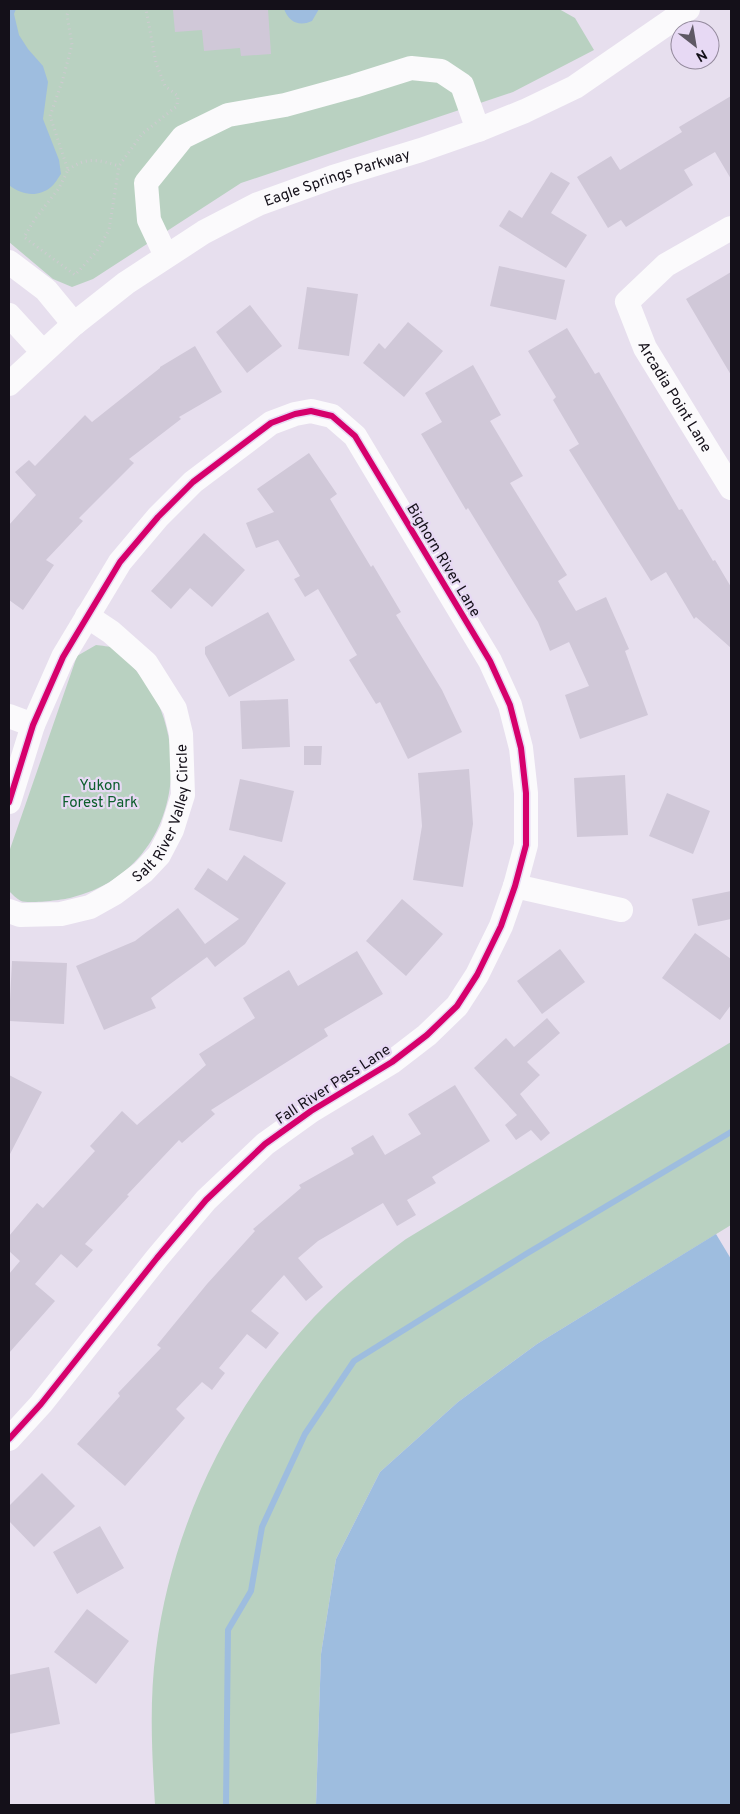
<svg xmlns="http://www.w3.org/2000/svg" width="740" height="1814" font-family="Overpass,sans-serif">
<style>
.green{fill:#b9d1c1}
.water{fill:#9ebddf}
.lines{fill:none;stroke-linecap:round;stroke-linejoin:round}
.stream{stroke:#9ebddf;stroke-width:6}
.building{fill:#d0c8d8}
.path{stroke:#cecbd0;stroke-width:3;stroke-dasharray:1 4;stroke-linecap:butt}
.minor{stroke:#fbfafc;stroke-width:24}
.cycleway-casing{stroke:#e7d9f4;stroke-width:9}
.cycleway{stroke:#d6006c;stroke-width:6}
.labels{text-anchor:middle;stroke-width:4.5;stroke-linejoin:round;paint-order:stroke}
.street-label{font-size:15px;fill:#141019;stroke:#e7d9f4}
.park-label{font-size:15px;fill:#0c5e2c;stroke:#e7d9f4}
</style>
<rect width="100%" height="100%" fill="#e7dfee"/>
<path class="green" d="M 9,9 L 559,9 L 575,18 L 594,50 L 513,92 L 241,183 L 93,279 L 72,287 L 53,279 L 9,242 Z
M 96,645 C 101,646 110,646 114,648 C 124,653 136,671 143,679 C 159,699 166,720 170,745 C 179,817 142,881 70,898 C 62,900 28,904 21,901 C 17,899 12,894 9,891 L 9,852 L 77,656 Z
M 731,1042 L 731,1225 L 537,1344 L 458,1402 L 380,1472 L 336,1559 L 321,1654 L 316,1805 L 155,1805 C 152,1754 149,1702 156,1650 C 172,1526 229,1408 314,1317 C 342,1287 374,1263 406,1239 Z"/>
<path class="water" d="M 9,9 L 16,9 L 14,14 L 19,35 L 28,49 L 43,66 L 48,82 L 43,119 L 59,160 L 61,174 C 58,178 55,184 51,187 C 38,198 21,195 9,185 Z
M 284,9 L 319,9 L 312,21 C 299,27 289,22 284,9 Z
M 716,1234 L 731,1259 L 731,1805 L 316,1805 L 321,1654 L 336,1559 L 380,1472 L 458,1402 L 537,1344 Z"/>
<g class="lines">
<path class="stream" d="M 226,1805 L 228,1630 L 251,1591 L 262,1527 L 305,1434 L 354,1361 L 526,1254 L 731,1132"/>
</g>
<path class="building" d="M 189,9 L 268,9 L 271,54 L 241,56 L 240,48 L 204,51 L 202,30 L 175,32 L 173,10 Z
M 731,96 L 731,179 L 715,152 L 684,170 L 693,185 L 626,227 L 621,220 L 608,228 L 577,177 L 611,156 L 620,170 L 682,132 L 679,127 Z
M 551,172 L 570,183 L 551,213 L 587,235 L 566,268 L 499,226 L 509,210 L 522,218 Z
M 499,266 L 565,280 L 556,320 L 490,306 Z
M 731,272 L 731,375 L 686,299 Z
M 307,287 L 358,294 L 349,356 L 298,349 Z
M 250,305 L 282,346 L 247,373 L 216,332 Z
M 408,322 L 443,351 L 404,397 L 363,363 L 379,343 L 385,349 Z
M 567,328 L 595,374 L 599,372 L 679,510 L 682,509 L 713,561 L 715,560 L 731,587 L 731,648 L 696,617 L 694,619 L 666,572 L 651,581 L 569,450 L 579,444 L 553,400 L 556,397 L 528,351 Z
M 195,346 L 222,392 L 179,417 L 181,419 L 129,459 L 134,463 L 79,518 L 83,521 L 46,560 L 54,565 L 23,610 L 9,600 L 9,525 L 36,495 L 15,472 L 29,460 L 35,466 L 85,415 L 92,422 L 160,368 L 160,367 Z
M 473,365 L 501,415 L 490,421 L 523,476 L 510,483 L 567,575 L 558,581 L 576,611 L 606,597 L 629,649 L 625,651 L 648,715 L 580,739 L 565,695 L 589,686 L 569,642 L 550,651 L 538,622 L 468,508 L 466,510 L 421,434 L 442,422 L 425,393 Z
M 309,453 L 337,494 L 330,499 L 371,567 L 373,565 L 401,612 L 396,615 L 442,690 L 462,732 L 408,759 L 380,702 L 376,704 L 349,660 L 357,655 L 318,589 L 305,597 L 294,579 L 300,576 L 278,540 L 256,548 L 246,523 L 274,512 L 257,489 Z
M 204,533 L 245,570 L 212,607 L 190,588 L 171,609 L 151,591 Z
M 268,612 L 295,660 L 229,697 L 205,654 L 205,647 Z
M 288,699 L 290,747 L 242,749 L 240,701 Z
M 304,746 L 322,746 L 321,765 L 304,765 Z
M 469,769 L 473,824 L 463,887 L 413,880 L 422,826 L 418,773 Z
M 625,775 L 628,835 L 577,837 L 574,778 Z
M 240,779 L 294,791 L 282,842 L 229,830 Z
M 667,793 L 710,811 L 693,854 L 649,836 Z
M 244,855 L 286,883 L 245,944 L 215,967 L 207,957 L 151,998 L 156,1008 L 104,1030 L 76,966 L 135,941 L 178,908 L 205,944 L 239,919 L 194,889 L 208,868 L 227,881 Z
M 731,891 L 731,919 L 698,926 L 692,899 Z
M 402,899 L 443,934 L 406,976 L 366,941 Z
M 695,933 L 731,959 L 731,1005 L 720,1020 L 662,978 Z
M 560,949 L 585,982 L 542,1014 L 517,981 Z
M 357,951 L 383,994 L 324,1029 L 328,1036 L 211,1110 L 215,1114 L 182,1143 L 179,1140 L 127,1195 L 129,1196 L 85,1244 L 93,1250 L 77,1268 L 61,1254 L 35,1284 L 55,1301 L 9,1353 L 9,1274 L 20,1261 L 9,1251 L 9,1236 L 37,1203 L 43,1208 L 95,1151 L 90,1146 L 122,1111 L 137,1125 L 206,1065 L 199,1054 L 255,1018 L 243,998 L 289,970 L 298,986 Z
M 12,961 L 67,963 L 64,1024 L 9,1021 Z
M 547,1018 L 560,1033 L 527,1062 L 540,1075 L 520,1094 L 550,1133 L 541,1141 L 531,1130 L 516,1140 L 505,1125 L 517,1115 L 474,1068 L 506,1038 L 514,1047 Z
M 9,1075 L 42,1092 L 9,1156 Z
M 455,1085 L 490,1141 L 432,1177 L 436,1183 L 407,1200 L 416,1215 L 397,1226 L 383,1203 L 318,1241 L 298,1258 L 323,1287 L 306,1301 L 284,1275 L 251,1311 L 279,1333 L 266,1349 L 247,1334 L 219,1368 L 225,1373 L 212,1390 L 202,1382 L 176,1409 L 185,1418 L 125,1486 L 77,1444 L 120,1396 L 118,1393 L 161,1348 L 157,1345 L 207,1284 L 255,1231 L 253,1229 L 301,1188 L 299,1185 L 354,1154 L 351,1148 L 373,1135 L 385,1155 L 421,1134 L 408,1114 Z
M 42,1473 L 75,1506 L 34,1547 L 9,1521 L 9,1506 Z
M 100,1526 L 124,1568 L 77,1594 L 53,1552 Z
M 87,1609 L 129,1641 L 96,1684 L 54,1652 Z
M 49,1667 L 60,1724 L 9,1734 L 9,1675 Z"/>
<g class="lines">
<path class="path" d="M 69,9 L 67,15 L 72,45 L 62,82 L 50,116 L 68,170 L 59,188 L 35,219 L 24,237 L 75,275 L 97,251 L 109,230 L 119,166 L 142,134 L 177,106 L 178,96 L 165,86 L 156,63 L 146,9
M 68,170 C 86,156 100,160 119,166"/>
<g class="minor">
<path id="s1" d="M 731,228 L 666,265 L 627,302 L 645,348 L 731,488"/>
<path d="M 166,256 L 149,220 L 146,183 L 183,137 L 228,115 L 285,105 L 354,86 L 411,68 L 441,71 L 462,85 L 478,130"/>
<path d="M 9,262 L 46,290 L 74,324"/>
<path d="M 9,315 L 42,351"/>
<path id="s2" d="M 9,384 L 74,324 L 126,283 L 204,232 L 258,204 L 333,177 L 421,150 L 478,130 L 525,111 L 575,87 L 688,9"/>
<path d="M 9,716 L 33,725"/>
<path d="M 9,802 L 33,725 L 63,657 L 120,562 L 158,517 L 193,482 L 271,423 L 295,414 L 311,411 L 332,416 L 355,436 L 490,661 L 510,705 L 521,748 L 526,793 L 526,845 L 515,886 L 501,926 L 477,975 L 457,1006 L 427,1035 L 392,1062 L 311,1111 L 265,1144 L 206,1200 L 157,1258 L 41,1404 L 9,1439"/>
<path d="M 515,886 L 621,910"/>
<path id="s3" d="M 9,911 L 20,915 L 61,914 L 90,907 L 115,893 L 143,872 L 159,855 L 172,830 L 183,795 L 181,734 L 175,709 L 146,663 L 111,632 L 87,616"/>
</g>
<g class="cycleway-casing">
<path id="cycleway" d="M 9,802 L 33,725 L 63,657 L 120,562 L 158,517 L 193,482 L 271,423 L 295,414 L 311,411 L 332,416 L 355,436 L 490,661 L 510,705 L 521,748 L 526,793 L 526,845 L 515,886 L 501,926 L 477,975 L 457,1006 L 427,1035 L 392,1062 L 311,1111 L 265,1144 L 206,1200 L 157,1258 L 41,1404 L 9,1439"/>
</g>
<use href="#cycleway" class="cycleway"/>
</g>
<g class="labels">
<g class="street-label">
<text dy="5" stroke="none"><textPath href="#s2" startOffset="392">Eagle Springs Parkway</textPath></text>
<text dy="5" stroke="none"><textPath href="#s1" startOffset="235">Arcadia Point Lane</textPath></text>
<text transform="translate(444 560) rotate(59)" y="5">Bighorn River Lane</text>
<text dy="5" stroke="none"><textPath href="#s3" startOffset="210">Salt River Valley Circle</textPath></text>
<text transform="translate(333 1084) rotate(-33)" y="5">Fall River Pass Lane</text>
</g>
<g class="park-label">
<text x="100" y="790">Yukon<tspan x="100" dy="17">Forest Park</tspan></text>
</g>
</g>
<rect width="740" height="1814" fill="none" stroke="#141019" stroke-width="20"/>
<g transform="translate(695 45) rotate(149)"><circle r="24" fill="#e7d9f4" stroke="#93899c"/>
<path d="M0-4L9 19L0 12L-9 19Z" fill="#5e5864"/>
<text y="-8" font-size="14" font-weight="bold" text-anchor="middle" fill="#141019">N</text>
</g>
</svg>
